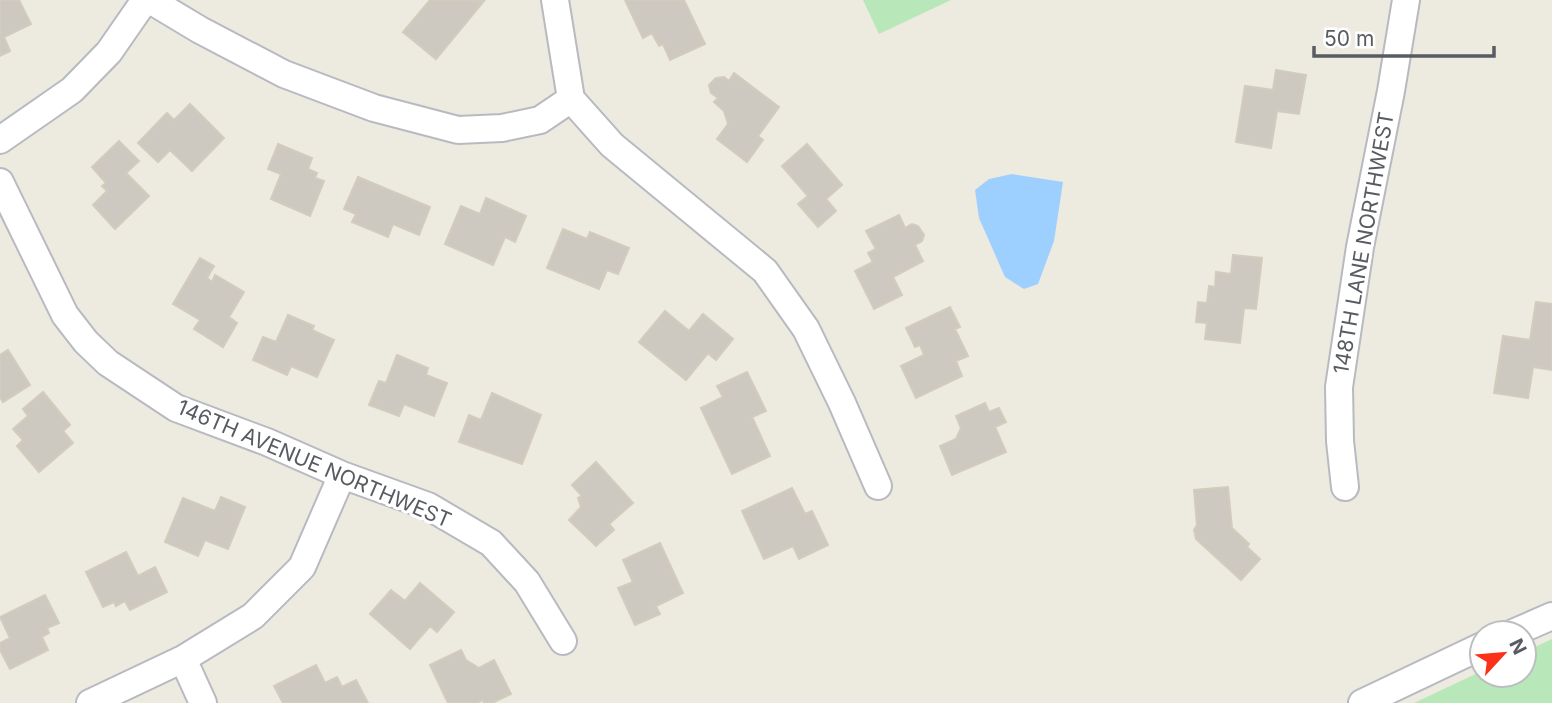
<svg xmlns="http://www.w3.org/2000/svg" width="1552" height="703" font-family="Inter,sans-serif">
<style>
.green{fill:#b8e8ba}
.water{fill:#9dd0ff}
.building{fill:#cdc9c0;stroke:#d2ccbc;stroke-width:2}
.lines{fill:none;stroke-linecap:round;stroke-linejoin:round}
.minor-casing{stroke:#b7bac0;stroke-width:30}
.minor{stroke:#fff;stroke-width:26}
.labels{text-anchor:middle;stroke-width:6;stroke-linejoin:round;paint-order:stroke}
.street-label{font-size:21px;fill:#585c62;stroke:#fff}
</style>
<rect width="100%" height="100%" fill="#edeadf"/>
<path class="green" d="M 863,0 L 951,0 L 879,34 Z
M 1552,639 L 1552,703 L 1414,703 L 1482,671 L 1482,675 L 1524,675 L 1524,652 Z"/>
<path class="water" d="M 1012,174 L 1063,182 L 1054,241 L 1038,284 L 1024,289 L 1005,277 L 979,218 L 975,190 L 989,179 Z"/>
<path class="building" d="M 0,0 L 19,0 L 31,24 L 4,37 L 10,51 L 0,56 Z
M 430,0 L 484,1 L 436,59 L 403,32 Z
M 625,0 L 684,0 L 705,44 L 670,60 L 663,44 L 659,46 L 652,33 L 643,38 Z
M 1276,70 L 1306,75 L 1299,114 L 1277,111 L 1271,148 L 1236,142 L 1245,86 L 1273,90 Z
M 734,73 L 779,107 L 758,136 L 763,140 L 747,162 L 717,139 L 728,124 L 724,111 L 714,102 L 718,98 L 711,93 L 709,85 L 716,78 L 724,77 L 729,81 Z
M 190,104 L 224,138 L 192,171 L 170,150 L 158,162 L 138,143 L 167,113 L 174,120 Z
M 119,141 L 139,161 L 126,173 L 149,196 L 115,229 L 93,205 L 107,191 L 102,186 L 106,183 L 92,167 Z
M 278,144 L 312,158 L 308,169 L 317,173 L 315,178 L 324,181 L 310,216 L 271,199 L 281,174 L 268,169 Z
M 807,144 L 842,185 L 826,199 L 836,211 L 818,227 L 798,204 L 808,196 L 782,166 Z
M 358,177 L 430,207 L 419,235 L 393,224 L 388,237 L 352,222 L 356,214 L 344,209 Z
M 486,198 L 526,216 L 515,242 L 505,237 L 493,265 L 445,244 L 461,206 L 480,214 Z
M 899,215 L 905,228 L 912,224 L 918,226 L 924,235 L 922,241 L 915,245 L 923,261 L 893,277 L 902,295 L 874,309 L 855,271 L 873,262 L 868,253 L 876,249 L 866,231 Z
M 563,229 L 587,239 L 590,232 L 629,248 L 618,274 L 607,270 L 599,289 L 547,268 Z
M 1233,255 L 1262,258 L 1256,309 L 1244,308 L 1240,343 L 1205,339 L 1207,323 L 1196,322 L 1198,302 L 1207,303 L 1209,286 L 1215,287 L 1216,272 L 1231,274 Z
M 200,258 L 214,266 L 207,278 L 212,282 L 215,275 L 244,292 L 229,317 L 237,323 L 223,347 L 194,329 L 200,320 L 173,304 Z
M 1536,302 L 1552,304 L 1552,370 L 1533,367 L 1528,398 L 1494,393 L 1503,336 L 1530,340 Z
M 950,307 L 960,327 L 955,329 L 968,356 L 956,361 L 962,376 L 916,398 L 901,366 L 924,355 L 920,345 L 915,347 L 906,328 Z
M 665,311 L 689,331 L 703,314 L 733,339 L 716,360 L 708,353 L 686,380 L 639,342 Z
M 288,315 L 314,326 L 312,330 L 334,340 L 317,377 L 291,366 L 287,375 L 253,360 L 263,337 L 276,342 Z
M 8,350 L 30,385 L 3,402 L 0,397 L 0,355 Z
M 397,355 L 428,368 L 426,375 L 447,383 L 434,416 L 404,404 L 399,416 L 369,405 L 379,381 L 386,383 Z
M 747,372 L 766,411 L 752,417 L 770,456 L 732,474 L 701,408 L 723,397 L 717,386 Z
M 43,392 L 70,425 L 63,431 L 73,443 L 39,472 L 17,446 L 23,440 L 13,429 L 28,416 L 23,409 Z
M 492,393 L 541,415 L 522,464 L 459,442 L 469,415 L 481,420 Z
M 985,403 L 989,412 L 999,408 L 1006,422 L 995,427 L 1006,452 L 952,475 L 940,446 L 956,439 L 961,428 L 956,416 Z
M 596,462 L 633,503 L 609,524 L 614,530 L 596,546 L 569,520 L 581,507 L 578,498 L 582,496 L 572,485 Z
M 1228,487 L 1232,528 L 1249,544 L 1247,547 L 1260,559 L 1241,580 L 1196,539 L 1194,530 L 1197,525 L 1194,490 Z
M 792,488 L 805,514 L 812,511 L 828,545 L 799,559 L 793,546 L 764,559 L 742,511 Z
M 221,497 L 245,507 L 228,549 L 205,540 L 198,556 L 165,542 L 183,498 L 215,511 Z
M 660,543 L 683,593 L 656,606 L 660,614 L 635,625 L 618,588 L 633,582 L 623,560 Z
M 126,552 L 138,576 L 155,567 L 167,592 L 130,610 L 125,601 L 116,606 L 114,602 L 103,607 L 86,572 Z
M 420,583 L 454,612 L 437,632 L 430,626 L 410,649 L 370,614 L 391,590 L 405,601 Z
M 45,595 L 59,623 L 47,628 L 49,633 L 42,637 L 48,650 L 10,669 L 0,650 L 0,643 L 10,638 L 0,617 Z
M 461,650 L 466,660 L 479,668 L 494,660 L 511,694 L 492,703 L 484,703 L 483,700 L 476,703 L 448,703 L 430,665 Z
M 316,665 L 325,683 L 337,677 L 342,687 L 356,680 L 368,703 L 283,703 L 274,686 Z"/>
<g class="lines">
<g class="minor-casing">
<path id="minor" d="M 150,0 L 200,30 L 284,74 L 374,108 L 458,130 L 502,128 L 540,120 L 571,99
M 555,0 L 571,99 L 612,145 L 765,271 L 806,329 L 842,403 L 878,486
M 0,140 L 72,90 L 109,52 L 145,0
M 0,182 L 65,315 L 86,342 L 108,363 L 176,408 L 267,442 L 342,475 L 428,506 L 491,543 L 527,582 L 563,641
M 1345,487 L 1340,441 L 1339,387 L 1360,247 L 1391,91 L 1406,0
M 1513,633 L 1552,616
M 183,659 L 203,703
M 90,703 L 183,659 L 253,616 L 302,567 L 342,475
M 1362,703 L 1482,646"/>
</g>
<use href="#minor" class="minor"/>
</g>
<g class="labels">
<g class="street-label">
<text transform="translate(1364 243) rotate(-80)" y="7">148TH LANE NORTHWEST</text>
<text transform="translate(314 464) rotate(23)" y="7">146TH AVENUE NORTHWEST</text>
</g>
</g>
<g transform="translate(1503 654) rotate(64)"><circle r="33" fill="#ffffff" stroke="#bcbec0" stroke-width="2"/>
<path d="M0-5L12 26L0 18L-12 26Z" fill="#fb3217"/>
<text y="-10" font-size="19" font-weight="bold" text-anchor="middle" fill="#585c62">N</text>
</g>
<path d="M1314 46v10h180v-10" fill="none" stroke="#585c62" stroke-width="3.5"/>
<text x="1324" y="46" font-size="21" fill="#585c62" stroke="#ffffff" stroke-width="5" paint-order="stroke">50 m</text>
</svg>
